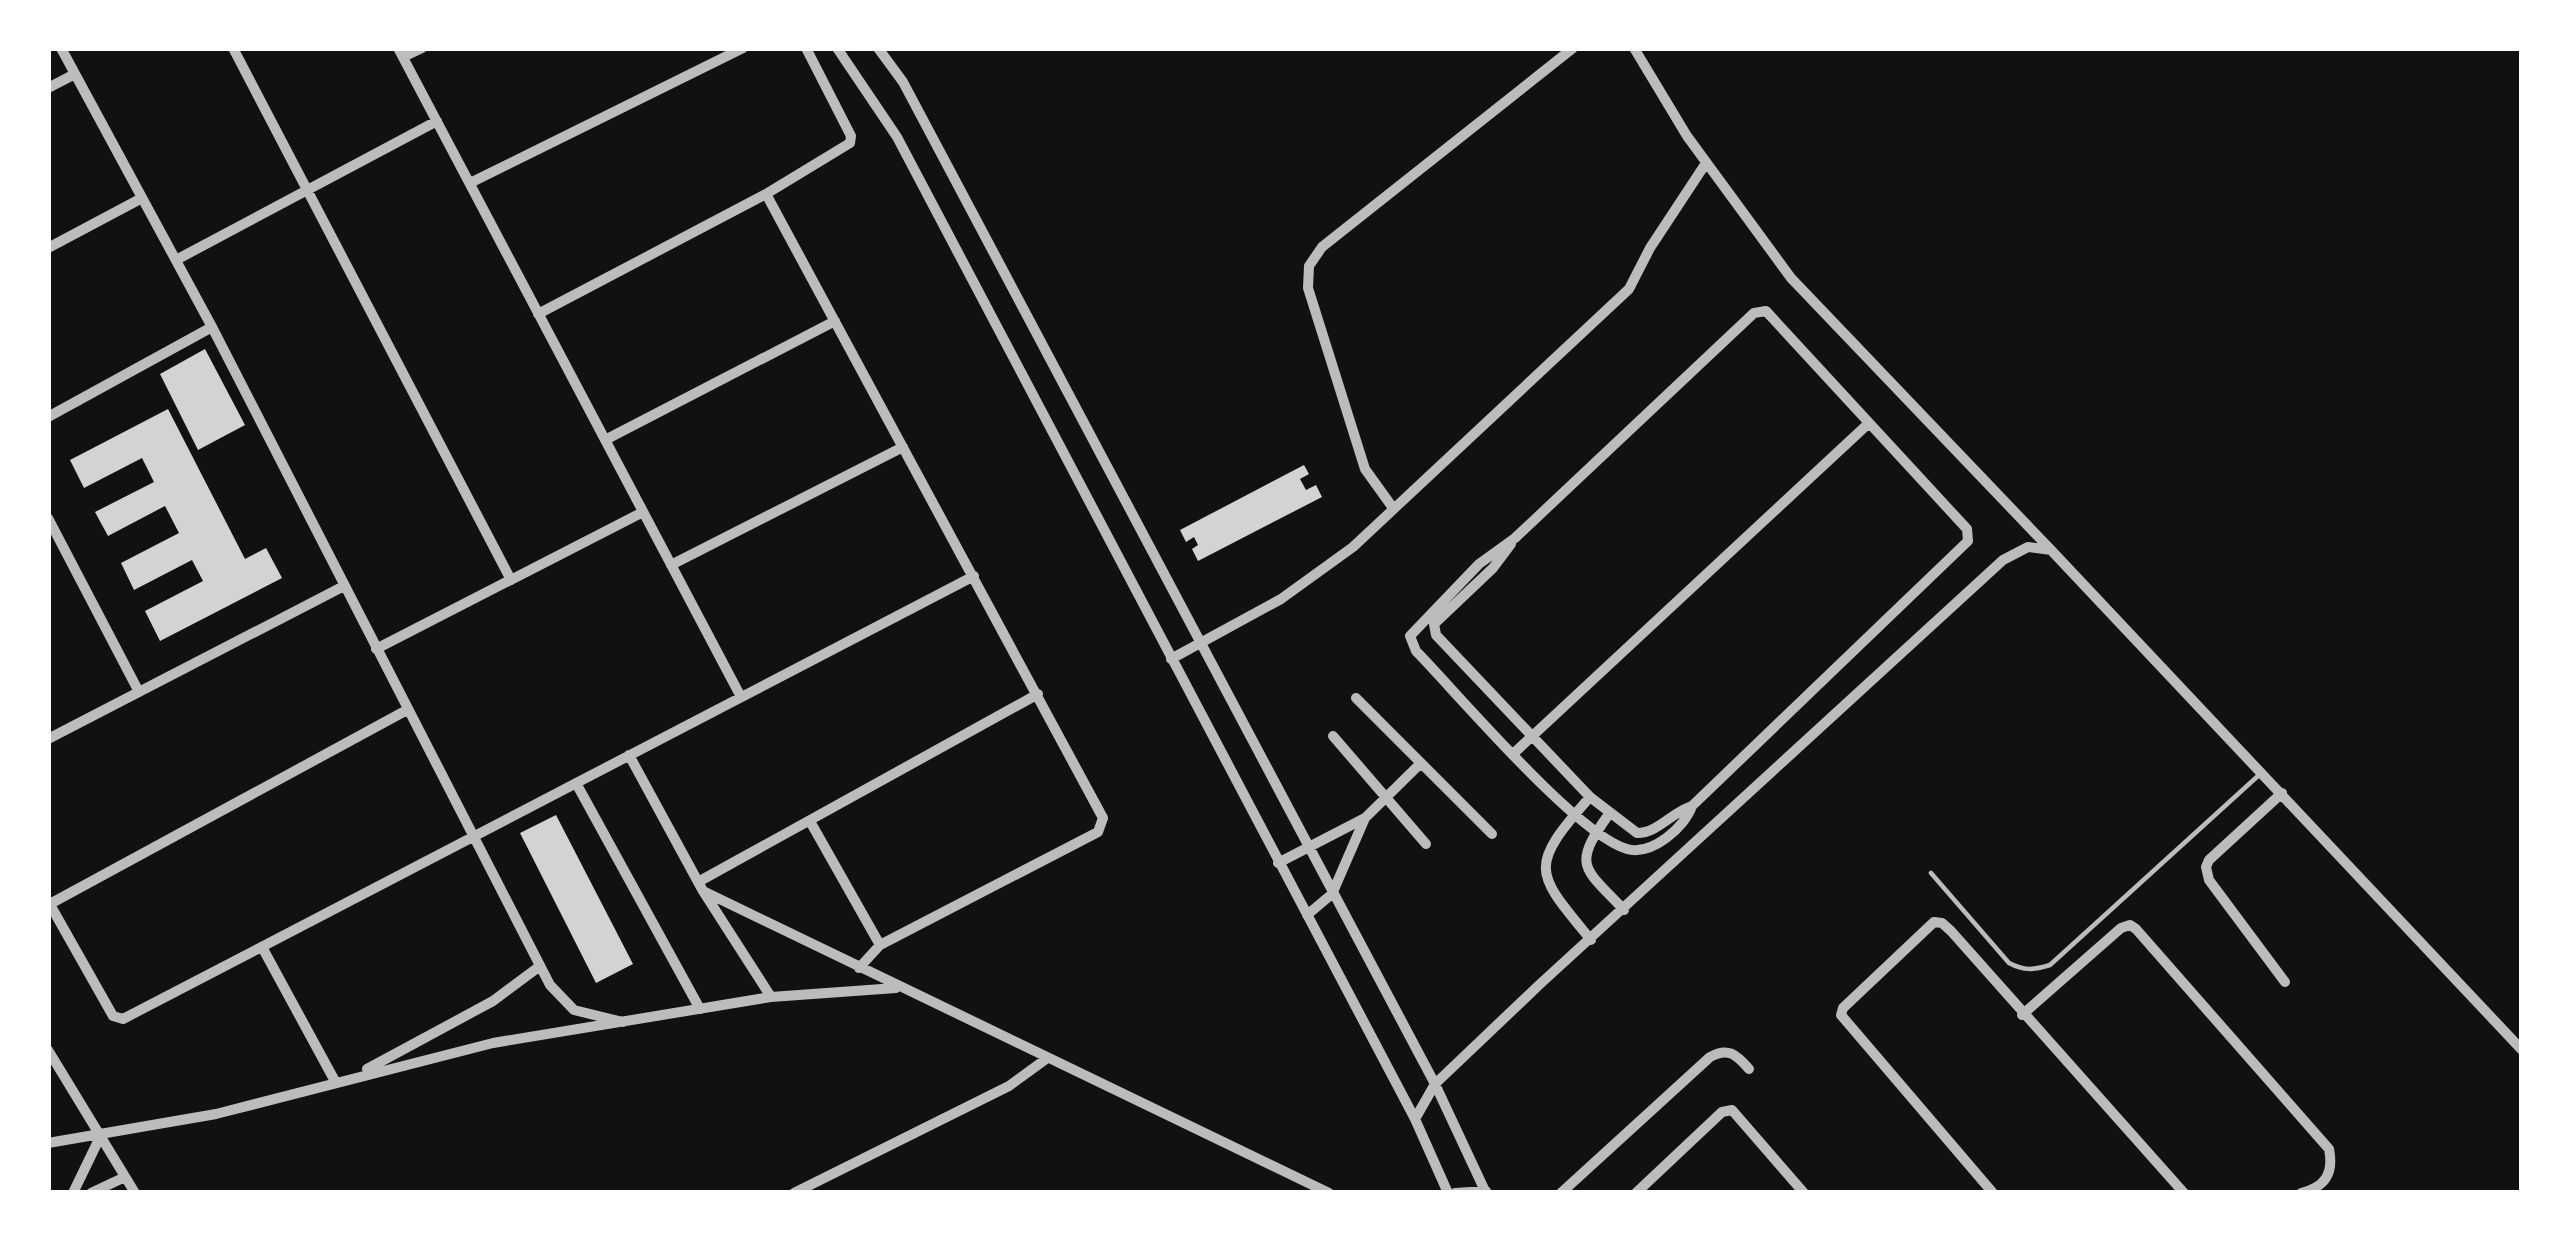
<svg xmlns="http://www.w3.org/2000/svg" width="2570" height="1241" font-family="'Titillium Web',sans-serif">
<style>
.building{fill:#d3d3d3}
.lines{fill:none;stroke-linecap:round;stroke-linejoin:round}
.service{stroke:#bcbcbc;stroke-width:4.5}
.minor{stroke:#bcbcbc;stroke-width:10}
</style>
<rect width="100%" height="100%" fill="#111"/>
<path class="building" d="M 205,349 L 245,425 L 198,450 L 160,374 Z
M 168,409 L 245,559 L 266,548 L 282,578 L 160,641 L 145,611 L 203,581 L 192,560 L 134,590 L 121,563 L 179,533 L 165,506 L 108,536 L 95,512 L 154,482 L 142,458 L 84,488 L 70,460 Z
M 1304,465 L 1309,474 L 1300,479 L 1306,490 L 1316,485 L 1322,497 L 1198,561 L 1192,549 L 1198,545 L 1194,537 L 1186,542 L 1180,530 Z
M 556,815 L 633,964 L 596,983 L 520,833 Z"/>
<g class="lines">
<path class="service" d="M 1931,873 L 2009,963 C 2024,971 2034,970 2050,965 L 2259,775"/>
<path class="minor" d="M 61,48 L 212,327 L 550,985 L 574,1010 L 623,1022
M 233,48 L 511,580
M 398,48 L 741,697
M 837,48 L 897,137 L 1415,1119 L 1448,1193
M 878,48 L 903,82 L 1435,1084 L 1486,1193
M 1634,48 L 1687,136 L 1791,278 L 2051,550
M 403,57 L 422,48
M 48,88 L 75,74
M 470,183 L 743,48
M 766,194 L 1103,818 L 1098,832 L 880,945 L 859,968
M 48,248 L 142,198
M 176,260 L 437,121
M 1766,311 L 1967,529 L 1968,541 L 1692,806 C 1685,827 1652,856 1627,849 C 1577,835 1458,694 1416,651 L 1410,636 L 1479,564 L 1515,538 L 1754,313 Z
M 538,314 L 766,194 L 850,143 L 851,136 L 806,48
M 48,417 L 212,327
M 605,440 L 835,321
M 1393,508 L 1365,469 L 1308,288 L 1309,266 L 1322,247 L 1573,48
M 48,518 L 139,692
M 1511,544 L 1493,568 L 1434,624 L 1436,635 L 1590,797 L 1637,833 C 1658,833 1672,812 1692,806
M 671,565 L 903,447
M 376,649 L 643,512
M 1171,659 L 1281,599 L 1353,547 L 1629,289 L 1650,248 L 1706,163
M 1356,698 L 1492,834
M 1333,736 L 1426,844
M 48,739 L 344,586
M 1514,753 L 1869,423
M 629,755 L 703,891 L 771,997
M 576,783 L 700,1009
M 2282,793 L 2209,860 L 2206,867 L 2209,880 L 2285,982
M 1590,797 C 1527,868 1535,872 1591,940
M 1609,814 C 1571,867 1584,867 1624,910
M 811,823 L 880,945
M 1278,863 L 1365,818 L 1419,765
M 698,882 L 1038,694
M 703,891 L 1329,1193
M 48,901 L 113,1016 L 123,1019 L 974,576
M 48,905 L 407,710
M 1307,915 L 1332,894 L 1365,818
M 262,947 L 336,1083
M 2022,1015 L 2121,928 L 2130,925 L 2136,929 L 2329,1149 C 2334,1174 2325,1187 2301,1193
M 48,1050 L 135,1193
M 367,1069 L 493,1001 L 540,966
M 1415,1119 L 1435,1084 L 1539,985 L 2003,560 L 2028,547 L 2051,550 L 2522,1050
M 48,1143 L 216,1114 L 493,1043 L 771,997 L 896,988
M 73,1193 L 101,1135
M 91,1193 L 125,1177
M 794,1193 L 1009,1086 L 1046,1059
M 1455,1193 L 1486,1191
M 1561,1193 L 1710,1057 C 1728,1047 1736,1054 1749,1069
M 1636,1193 L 1722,1112 L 1732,1110 L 1804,1193
M 1993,1193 L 1841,1015 L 1843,1008 L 1934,922 L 1942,923 L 1951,931 L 2184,1193"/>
</g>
<rect width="2570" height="1241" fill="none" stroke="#ffffff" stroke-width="102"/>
</svg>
